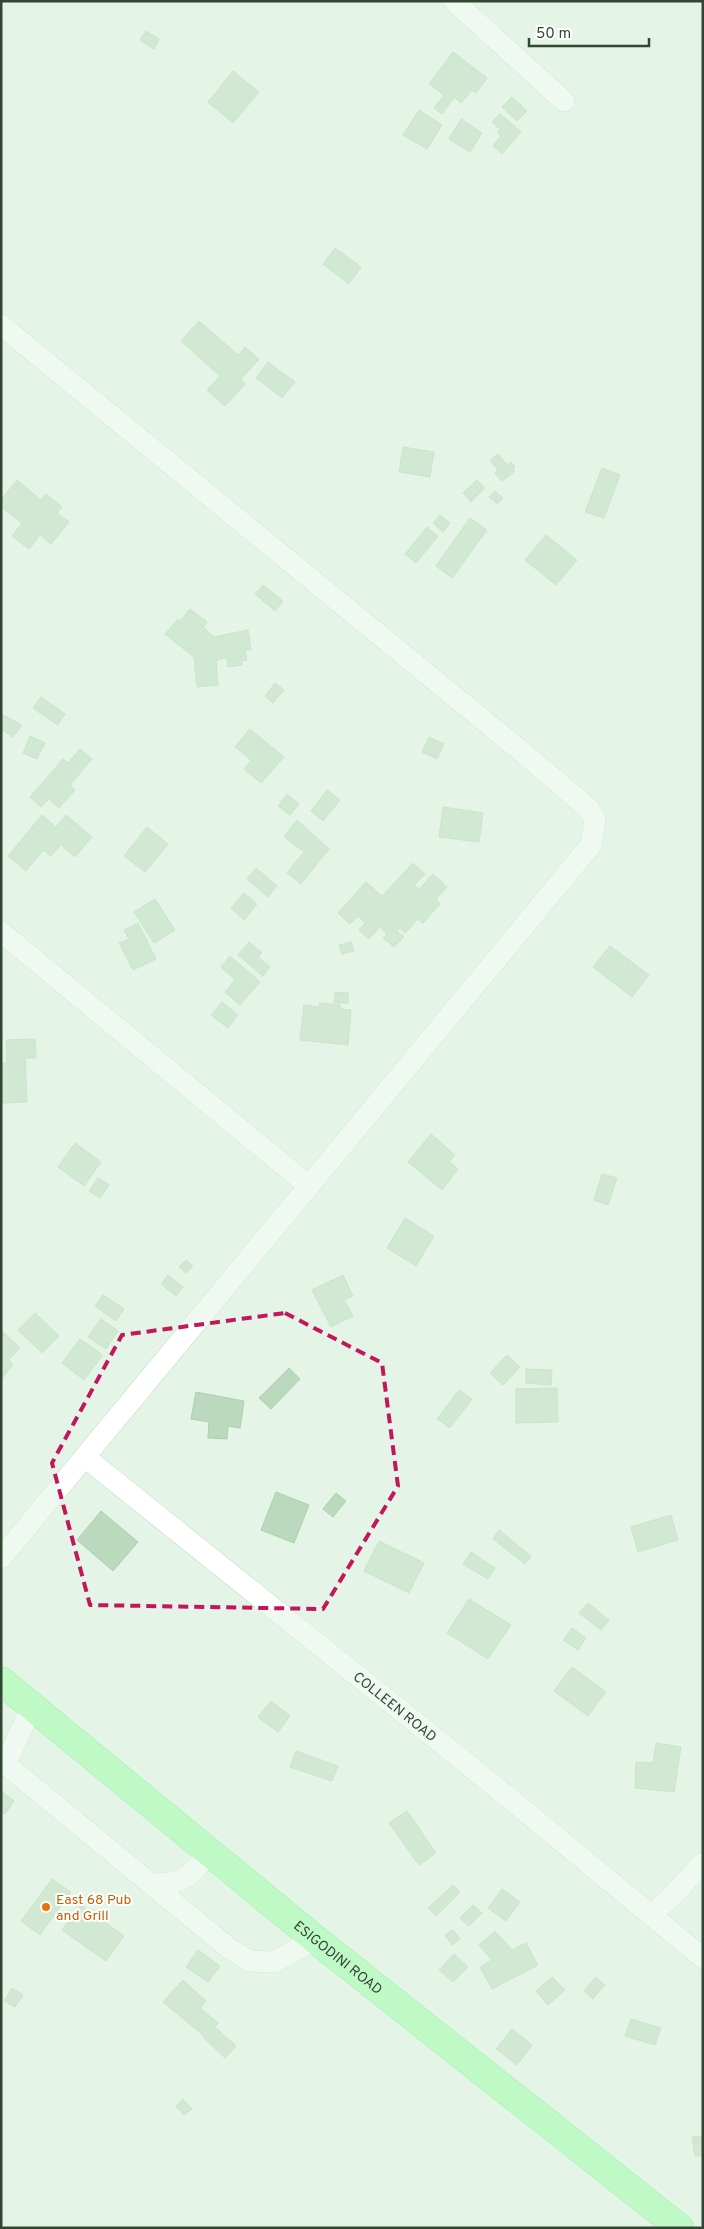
<svg xmlns="http://www.w3.org/2000/svg" width="704" height="2229" font-family="Overpass,sans-serif">
<style>
.building{fill:#bbd9bc;stroke:#abd2ac}
.lines{fill:none;stroke-linecap:round;stroke-linejoin:round}
.minor-casing{stroke:#bfdbc2;stroke-width:22}
.major-casing{stroke:#57ee6b;stroke-width:29}
.minor{stroke:#fff;stroke-width:21}
.major{stroke:#91ffa1;stroke-width:28}
.marked{fill:none;stroke:#c2185b;stroke-width:4;stroke-dasharray:10 6;stroke-linejoin:round}
.food-dot{fill:#e8710a;stroke:#fff;stroke-width:2}
.labels{text-anchor:middle;stroke-width:4;stroke-linejoin:round;paint-order:stroke}
.street-label{font-size:14px;fill:#334634;stroke:#fff}
.food-label{font-size:14px;fill:#c56008;stroke:#fff;text-anchor:start}
</style>
<rect width="100%" height="100%" fill="#e4f4e6"/>
<path class="building" d="M 146,31 L 159,39 L 154,49 L 140,40 Z
M 453,52 L 487,78 L 476,93 L 472,90 L 461,103 L 454,97 L 442,114 L 434,108 L 444,95 L 429,84 Z
M 233,71 L 259,92 L 233,123 L 208,102 Z
M 512,97 L 527,111 L 517,121 L 502,107 Z
M 419,110 L 442,125 L 427,149 L 403,135 Z
M 500,114 L 521,132 L 502,154 L 493,146 L 501,136 L 498,133 L 500,129 L 492,122 Z
M 461,119 L 482,133 L 470,152 L 449,139 Z
M 335,248 L 361,267 L 349,284 L 323,264 Z
M 199,321 L 238,355 L 245,347 L 259,359 L 241,379 L 245,384 L 225,406 L 207,390 L 220,376 L 181,341 Z
M 268,362 L 295,382 L 282,398 L 256,378 Z
M 403,447 L 434,452 L 430,477 L 399,472 Z
M 498,454 L 507,465 L 511,462 L 515,467 L 513,469 L 515,471 L 502,481 L 495,473 L 498,470 L 490,460 Z
M 602,468 L 620,475 L 604,518 L 585,512 Z
M 17,480 L 41,500 L 46,494 L 62,507 L 57,513 L 69,522 L 51,544 L 40,535 L 29,549 L 12,536 L 22,523 L 1,507 L 1,500 Z
M 477,480 L 485,488 L 471,502 L 463,493 Z
M 495,491 L 503,498 L 497,504 L 489,497 Z
M 440,515 L 450,523 L 443,532 L 433,523 Z
M 470,518 L 487,530 L 452,578 L 436,566 Z
M 427,527 L 438,536 L 416,563 L 405,554 Z
M 546,535 L 577,560 L 556,585 L 525,560 Z
M 263,585 L 283,601 L 275,611 L 255,594 Z
M 190,609 L 207,622 L 203,627 L 214,637 L 248,630 L 251,650 L 245,650 L 247,660 L 242,661 L 242,665 L 228,667 L 227,658 L 219,659 L 216,662 L 218,685 L 197,687 L 194,657 L 165,634 L 178,619 L 180,621 Z
M 275,683 L 284,690 L 273,703 L 265,696 Z
M 41,697 L 65,714 L 58,725 L 33,708 Z
M 1,714 L 22,725 L 13,737 L 1,729 Z
M 250,729 L 284,757 L 261,783 L 244,769 L 251,760 L 235,747 Z
M 30,736 L 45,743 L 37,759 L 23,753 Z
M 429,737 L 444,744 L 437,759 L 422,752 Z
M 80,749 L 92,759 L 70,785 L 75,790 L 59,808 L 49,799 L 41,807 L 30,797 L 63,759 L 68,763 Z
M 327,790 L 340,800 L 323,821 L 311,811 Z
M 287,794 L 299,804 L 290,815 L 278,806 Z
M 443,807 L 483,813 L 479,842 L 439,837 Z
M 42,815 L 56,827 L 66,815 L 92,837 L 75,857 L 61,845 L 51,856 L 43,850 L 26,871 L 8,856 Z
M 297,820 L 329,849 L 301,884 L 287,873 L 304,852 L 284,837 Z
M 147,827 L 168,844 L 145,872 L 124,856 Z
M 413,863 L 425,874 L 414,885 L 419,889 L 433,874 L 447,887 L 436,899 L 440,904 L 423,923 L 418,919 L 405,933 L 400,928 L 397,931 L 404,937 L 394,947 L 383,938 L 387,934 L 380,927 L 369,939 L 359,930 L 365,923 L 358,916 L 350,924 L 338,913 L 366,882 L 382,896 Z
M 256,868 L 277,886 L 268,897 L 247,879 Z
M 244,893 L 257,904 L 244,920 L 231,908 Z
M 155,899 L 175,930 L 154,943 L 134,912 Z
M 138,923 L 156,959 L 133,970 L 119,943 L 129,939 L 124,930 Z
M 249,942 L 262,953 L 258,957 L 270,967 L 263,976 L 238,955 Z
M 351,942 L 354,951 L 342,954 L 339,945 Z
M 610,946 L 649,975 L 632,997 L 593,967 Z
M 230,956 L 260,982 L 240,1005 L 225,992 L 235,980 L 221,967 Z
M 335,992 L 348,993 L 348,1003 L 334,1003 Z
M 222,1002 L 238,1015 L 228,1028 L 211,1015 Z
M 320,1003 L 340,1005 L 340,1009 L 351,1010 L 348,1045 L 300,1040 L 304,1005 L 319,1007 Z
M 35,1039 L 36,1058 L 25,1058 L 27,1102 L 1,1103 L 1,1063 L 7,1063 L 6,1040 Z
M 431,1134 L 455,1155 L 449,1162 L 458,1169 L 442,1190 L 408,1162 Z
M 75,1143 L 101,1162 L 84,1186 L 58,1167 Z
M 602,1174 L 617,1178 L 608,1205 L 594,1200 Z
M 98,1178 L 109,1185 L 100,1198 L 89,1191 Z
M 405,1218 L 434,1236 L 416,1266 L 387,1248 Z
M 186,1260 L 193,1266 L 186,1273 L 179,1267 Z
M 168,1275 L 183,1287 L 176,1296 L 161,1284 Z
M 343,1275 L 353,1296 L 344,1300 L 353,1316 L 331,1327 L 312,1290 Z
M 103,1295 L 124,1309 L 116,1321 L 95,1306 Z
M 35,1313 L 59,1336 L 42,1353 L 18,1330 Z
M 101,1319 L 118,1331 L 106,1349 L 88,1337 Z
M 1,1330 L 20,1348 L 8,1360 L 13,1364 L 1,1380 Z
M 80,1339 L 103,1355 L 84,1380 L 62,1363 Z
M 507,1355 L 520,1367 L 503,1385 L 490,1373 Z
M 289,1368 L 300,1379 L 271,1409 L 259,1398 Z
M 526,1369 L 552,1370 L 551,1385 L 526,1383 Z
M 557,1388 L 558,1422 L 516,1423 L 516,1389 Z
M 459,1390 L 472,1399 L 450,1428 L 437,1419 Z
M 196,1392 L 244,1401 L 240,1428 L 228,1426 L 227,1439 L 208,1438 L 209,1422 L 191,1419 Z
M 276,1492 L 309,1505 L 294,1543 L 261,1530 Z
M 336,1493 L 346,1501 L 333,1517 L 323,1509 Z
M 101,1511 L 138,1542 L 113,1571 L 77,1540 Z
M 671,1515 L 678,1540 L 638,1552 L 631,1527 Z
M 499,1530 L 531,1556 L 525,1564 L 493,1539 Z
M 379,1541 L 424,1563 L 409,1593 L 364,1571 Z
M 471,1552 L 495,1568 L 488,1579 L 463,1564 Z
M 469,1599 L 511,1625 L 488,1659 L 447,1633 Z
M 588,1603 L 609,1620 L 601,1630 L 579,1613 Z
M 572,1628 L 586,1638 L 578,1650 L 563,1640 Z
M 572,1667 L 606,1692 L 588,1716 L 554,1691 Z
M 271,1701 L 290,1716 L 278,1732 L 258,1717 Z
M 656,1743 L 681,1747 L 674,1792 L 635,1788 L 636,1762 L 653,1763 Z
M 296,1751 L 338,1766 L 332,1781 L 290,1767 Z
M 1,1791 L 14,1801 L 5,1814 L 1,1811 Z
M 407,1811 L 436,1853 L 419,1865 L 389,1823 Z
M 52,1879 L 71,1892 L 40,1935 L 21,1921 Z
M 453,1885 L 460,1892 L 436,1916 L 428,1908 Z
M 502,1889 L 520,1902 L 506,1921 L 488,1908 Z
M 81,1905 L 124,1936 L 106,1961 L 62,1930 Z
M 473,1905 L 482,1913 L 469,1926 L 460,1918 Z
M 453,1930 L 460,1939 L 452,1945 L 445,1935 Z
M 495,1931 L 512,1950 L 526,1943 L 538,1965 L 492,1989 L 480,1967 L 492,1960 L 479,1945 Z
M 198,1950 L 220,1966 L 208,1982 L 186,1967 Z
M 454,1954 L 468,1967 L 453,1982 L 439,1970 Z
M 552,1977 L 565,1990 L 548,2005 L 536,1991 Z
M 596,1977 L 605,1985 L 593,1999 L 584,1991 Z
M 183,1980 L 206,2001 L 200,2008 L 218,2023 L 215,2027 L 236,2046 L 225,2058 L 203,2037 L 204,2036 L 163,2002 Z
M 12,1988 L 23,1995 L 15,2007 L 4,2001 Z
M 631,2019 L 661,2028 L 655,2045 L 625,2036 Z
M 512,2029 L 532,2045 L 517,2065 L 496,2049 Z
M 183,2099 L 192,2109 L 184,2115 L 176,2106 Z
M 703,2136 L 703,2155 L 695,2156 L 692,2137 Z"/>
<g class="lines">
<g class="minor-casing">
<g id="minor">
<path d="M 454,1 L 564,101"/>
<path d="M 1,325 L 521,751 L 589,809 L 595,820 L 591,845 L 1,1558"/>
<path d="M 1,932 L 309,1186"/>
<path id="s1" d="M 85,1457 L 492,1784 L 703,1958"/>
<path d="M 32,1707 L 11,1752 L 4,1763 L 230,1949 L 250,1961 L 274,1962 L 315,1939"/>
<path d="M 152,1884 C 187,1884 187,1877 210,1853"/>
<path d="M 651,1915 L 670,1898 L 703,1863"/>
</g>
</g>
<g class="major-casing">
<g id="major">
<path id="s2" d="M 1,1681 L 315,1939 L 680,2228"/>
</g>
</g>
<use href="#minor" class="minor"/>
<use href="#major" class="major"/>
</g>
<path d="M0 0H704V2229H0ZM 285,1313 L 382,1363 L 398,1486 L 323,1609 L 90,1605 L 52,1463 L 122,1335 Z" fill="#e4f4e6" fill-opacity=".55" fill-rule="evenodd"/>
<path class="marked" d="M 285,1313 L 382,1363 L 398,1486 L 323,1609 L 90,1605 L 52,1463 L 122,1335 Z"/>
<circle class="food-dot" cx="46" cy="1907" r="5"/>
<g class="labels">
<g class="street-label">
<text dy="5" stroke="none"><textPath href="#s1" startOffset="398">COLLEEN ROAD</textPath></text>
<text dy="5" stroke="none"><textPath href="#s2" startOffset="436">ESIGODINI ROAD</textPath></text>
</g>
<g class="food-label">
<text x="56" y="1904">East 68 Pub<tspan x="56" dy="16">and Grill</tspan></text>
</g>
</g>
<rect width="704" height="2229" fill="none" stroke="#334634" stroke-width="5"/>
<path d="M529 38v8h120v-8" fill="none" stroke="#334634" stroke-width="2.5"/>
<text x="536" y="38" font-size="15" fill="#334634" stroke="#ffffff" stroke-width="4" paint-order="stroke">50 m</text>
</svg>
